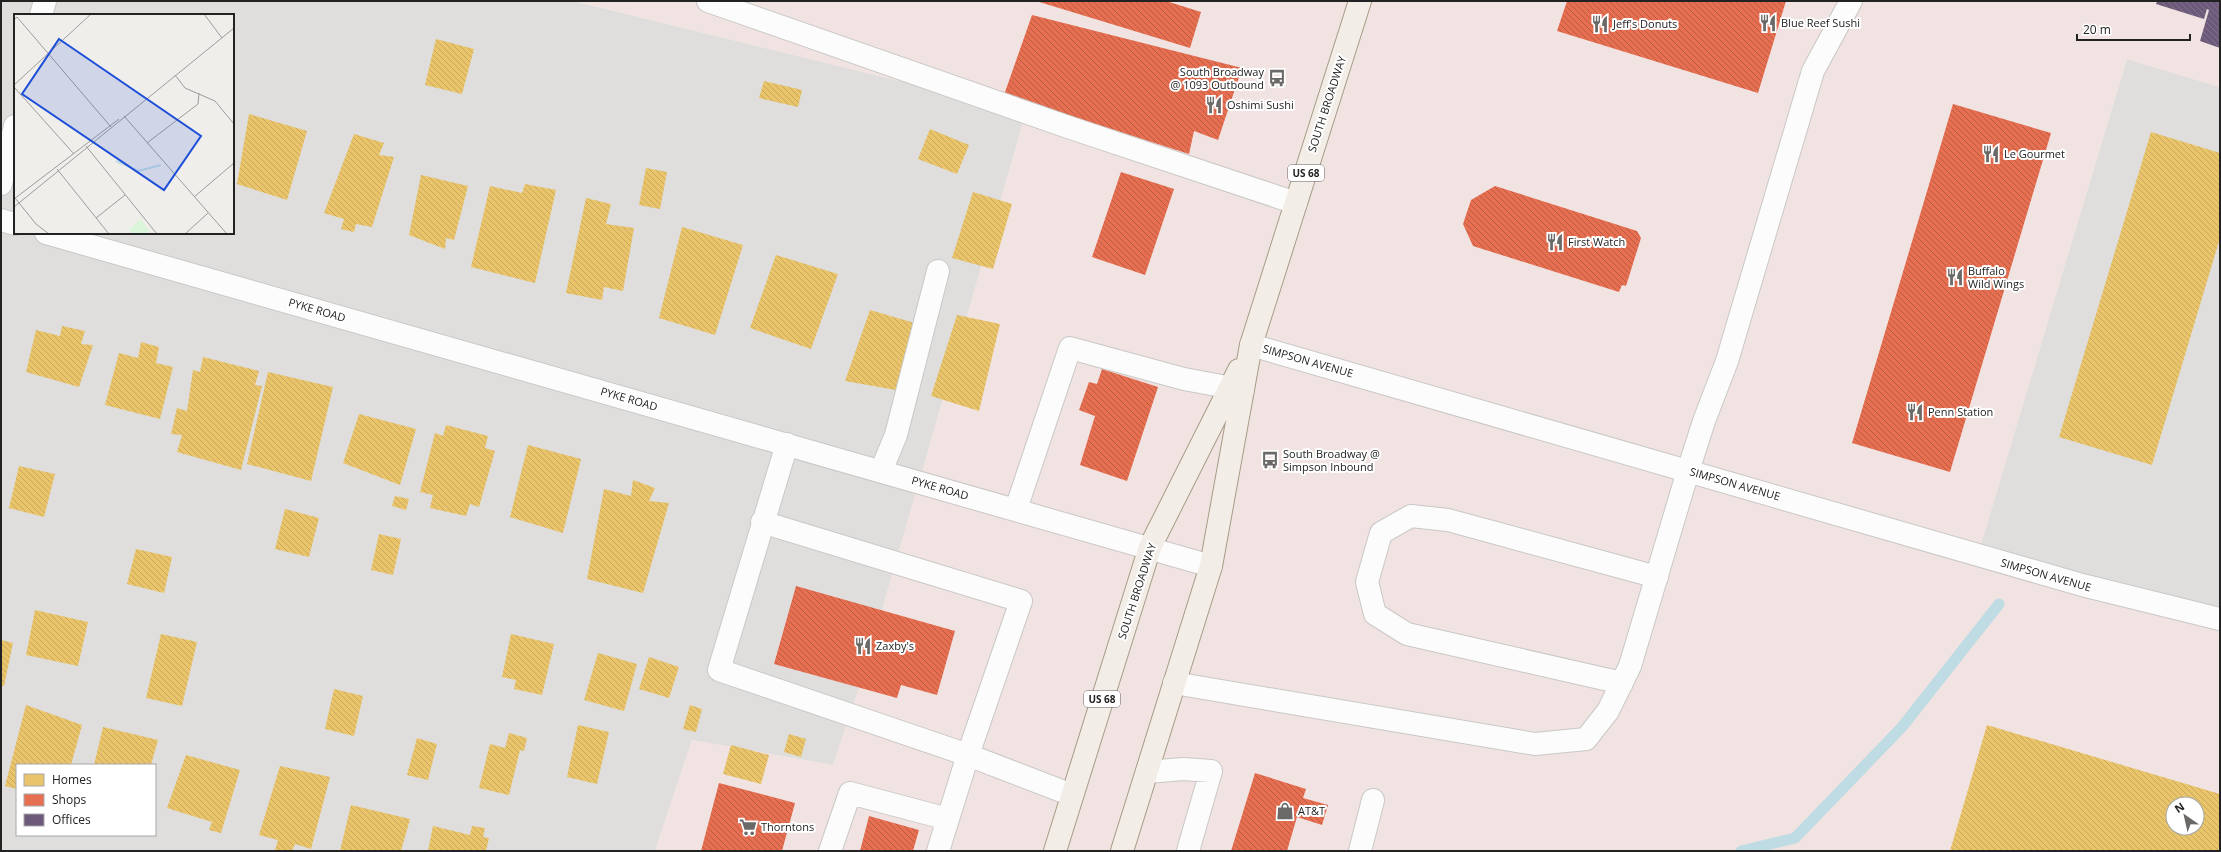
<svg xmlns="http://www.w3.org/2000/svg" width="2221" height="852" font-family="'Open Sans',sans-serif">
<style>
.residential{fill:#dfdedc;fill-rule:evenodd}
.commercial{fill:#f1e3e1;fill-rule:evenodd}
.homes{fill:url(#homes-back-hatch);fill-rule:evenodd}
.shops{fill:url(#shops-back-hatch)}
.offices{fill:url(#offices-back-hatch)}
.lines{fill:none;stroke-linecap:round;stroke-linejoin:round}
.stream{stroke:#bfdbe3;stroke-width:11}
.minor-casing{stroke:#c9c8c7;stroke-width:24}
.major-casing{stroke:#a79c86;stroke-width:24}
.minor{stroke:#fdfcfc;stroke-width:22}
.major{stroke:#f3ede7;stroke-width:22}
.labels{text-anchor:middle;stroke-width:4;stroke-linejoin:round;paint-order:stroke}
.shield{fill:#fff;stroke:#646464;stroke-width:1}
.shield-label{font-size:10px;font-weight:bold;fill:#222}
.poi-label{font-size:11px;fill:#222;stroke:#fff;text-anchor:start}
.street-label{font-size:11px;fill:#222;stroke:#fff}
.inset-river{fill:none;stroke:#bfdbe3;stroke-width:2}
.inset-road{fill:none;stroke:#9e9c9b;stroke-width:1}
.view{fill:#1d4ed8;fill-opacity:0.15;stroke:#1d4ed8;stroke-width:2}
.inset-edge{fill:none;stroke:#222;stroke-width:2}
</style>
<defs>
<pattern id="homes-back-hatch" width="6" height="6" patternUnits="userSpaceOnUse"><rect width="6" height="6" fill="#e9c46a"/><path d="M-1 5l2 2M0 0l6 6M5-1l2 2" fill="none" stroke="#c8a85c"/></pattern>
<pattern id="shops-back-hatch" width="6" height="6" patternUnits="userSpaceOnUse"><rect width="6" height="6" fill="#e76f51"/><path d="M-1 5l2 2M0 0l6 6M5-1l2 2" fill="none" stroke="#bb5b43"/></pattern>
<pattern id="offices-back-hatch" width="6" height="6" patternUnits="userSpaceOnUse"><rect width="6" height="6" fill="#6d597a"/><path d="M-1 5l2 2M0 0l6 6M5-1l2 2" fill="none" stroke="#81728b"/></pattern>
</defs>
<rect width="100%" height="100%" fill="#f0eeeb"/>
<path class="residential" d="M 1,1 L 573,1 L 1026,112 L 862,679 L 833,765 L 692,740 L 655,851 L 1,851 ZM 15,15 L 233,15 L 233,233 L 15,233 ZM 17,765 L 155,765 L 155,835 L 17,835 Z
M 2127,59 L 2220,87 L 2220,617 L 1977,555 Z"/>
<path class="commercial" d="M 574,1 L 2220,1 L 2220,87 L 2127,59 L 1978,555 L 2220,617 L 2220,851 L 655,851 L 692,740 L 833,765 L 862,679 L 1026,112 ZM 2173,804 L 2197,804 L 2197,828 L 2173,828 Z"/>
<path class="homes" d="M 436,39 L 474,49 L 462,94 L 425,85 Z
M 764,81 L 802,90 L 798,107 L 759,98 Z
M 249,114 L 307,131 L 287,200 L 237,184 Z
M 930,129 L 969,145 L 957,174 L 918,159 Z
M 2151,132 L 2220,153 L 2220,238 L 2152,465 L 2059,437 Z
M 354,134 L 384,143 L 379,155 L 394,157 L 372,227 L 356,224 L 354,232 L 341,229 L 344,219 L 324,213 Z
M 646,168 L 667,172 L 660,209 L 639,205 Z
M 421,175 L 468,186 L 454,240 L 446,238 L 445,249 L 409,235 Z
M 525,184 L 556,190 L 535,283 L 471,267 L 490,186 L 522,193 Z
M 973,192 L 1012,204 L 993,269 L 952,258 Z
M 586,198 L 611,204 L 606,224 L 634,228 L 623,291 L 604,287 L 602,300 L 566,293 Z
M 682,227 L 743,245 L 715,335 L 659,318 Z
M 776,255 L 838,274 L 811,349 L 750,328 Z
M 870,310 L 918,324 L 896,390 L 845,381 Z
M 957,315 L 1000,324 L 979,411 L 931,396 Z
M 62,326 L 85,331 L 81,344 L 93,345 L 79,387 L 26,372 L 36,330 L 60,336 Z
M 141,342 L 159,347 L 156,363 L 173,367 L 160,419 L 105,405 L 119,353 L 138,358 Z
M 203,357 L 259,371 L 255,385 L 262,386 L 241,470 L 177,452 L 182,435 L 171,434 L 177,408 L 187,411 L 193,370 L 200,372 Z
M 268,372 L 333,387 L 311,481 L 247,464 Z
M 359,414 L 416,429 L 400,485 L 343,463 Z
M 446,425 L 488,436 L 485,448 L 495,451 L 479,507 L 470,504 L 466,516 L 430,508 L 433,495 L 420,492 L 435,433 L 443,436 Z
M 528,445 L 581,459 L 563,533 L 510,517 Z
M 19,466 L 55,474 L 44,517 L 9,508 Z
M 633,480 L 655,488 L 649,501 L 669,503 L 643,593 L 587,579 L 604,489 L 631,496 Z
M 395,496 L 409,499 L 406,510 L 392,506 Z
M 285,509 L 319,518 L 309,557 L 275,549 Z
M 379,534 L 401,539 L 393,575 L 371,570 Z
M 136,549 L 172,557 L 164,593 L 127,584 Z
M 35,610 L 88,622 L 78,666 L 26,655 Z
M 161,634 L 197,642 L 182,706 L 146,698 Z
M 511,634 L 554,644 L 542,695 L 514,689 L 516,680 L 502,677 Z
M 1,640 L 13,643 L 4,686 L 1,686 Z
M 598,653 L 637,664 L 624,711 L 584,700 Z
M 649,657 L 679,667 L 669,698 L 639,689 Z
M 334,689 L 363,696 L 354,736 L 325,729 Z
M 26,705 L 82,725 L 71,765 L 17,765 L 17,789 L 5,786 Z
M 690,705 L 702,709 L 696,732 L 683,729 Z
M 578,725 L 609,732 L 597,784 L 567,777 Z
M 1987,725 L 2220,794 L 2220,851 L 1950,851 ZM 2173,804 L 2197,804 L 2197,828 L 2173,828 Z
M 103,727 L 158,740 L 151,765 L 94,765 Z
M 509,733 L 527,738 L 524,751 L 520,750 L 509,795 L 479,788 L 490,744 L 505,748 Z
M 789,734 L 806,739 L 801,757 L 784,752 Z
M 417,738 L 437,744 L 428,780 L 407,775 Z
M 731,745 L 769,755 L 761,784 L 723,774 Z
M 186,755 L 240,770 L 221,833 L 209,830 L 212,822 L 167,808 Z
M 280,766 L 330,777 L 311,849 L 295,844 L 292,851 L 279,851 L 275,850 L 278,840 L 259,835 Z
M 351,805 L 410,819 L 401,851 L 340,851 Z
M 433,826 L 470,835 L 472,826 L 485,828 L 483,837 L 489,838 L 486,851 L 428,851 Z"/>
<path class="shops" d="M 1036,1 L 1166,1 L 1201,12 L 1190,48 Z
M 1567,1 L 1786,1 L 1758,93 L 1557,31 Z
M 1032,15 L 1242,68 L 1218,140 L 1194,131 L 1189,154 L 1004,95 Z
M 1953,104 L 2051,133 L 1950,472 L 1852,443 Z
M 1121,172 L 1174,189 L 1145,275 L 1092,257 Z
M 1495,186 L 1637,231 L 1641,238 L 1626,286 L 1622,285 L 1619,292 L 1473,246 L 1463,224 L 1471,200 Z
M 1102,369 L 1158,387 L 1127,481 L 1080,465 L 1095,416 L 1079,410 L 1089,382 L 1097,384 Z
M 796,586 L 955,631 L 937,695 L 901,685 L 897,698 L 774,664 Z
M 1255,773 L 1306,789 L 1303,798 L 1328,805 L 1322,825 L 1297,817 L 1287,851 L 1231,851 Z
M 719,783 L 795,803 L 782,851 L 701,851 Z
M 869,816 L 919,830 L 913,851 L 860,851 Z"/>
<path class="offices" d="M 2157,1 L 2220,1 L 2220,48 L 2200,41 L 2209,10 L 2207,9 L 2204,19 L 2156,4 Z"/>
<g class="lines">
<path class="stream" d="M 1741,851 L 1795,838 L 1902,727 L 1999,604"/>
<g class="minor-casing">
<path id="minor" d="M 708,1 L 1068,127 L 1296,203
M 41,15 L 45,1
M 1,184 L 15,126
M 1,220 L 15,224
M 46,233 L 1211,566
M 1251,345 L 2082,585 L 2220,619
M 787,444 L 719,670 L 968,755 L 1072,795
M 881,471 L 896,435 L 938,271
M 1016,509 L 1070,348 L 1184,379 L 1243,390
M 762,522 L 1021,601 L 968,755 L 938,851
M 1174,683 L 1535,744 L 1586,739 L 1608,711 L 1630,666 L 1688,471 L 1704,421 L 1727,361 L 1813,71 L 1851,1
M 1622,683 L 1407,634 L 1375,614 L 1367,582 L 1381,533 L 1411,516 L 1448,520 L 1657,577
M 1147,772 L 1183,769 L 1211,771 L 1188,851
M 830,851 L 850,793 L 948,819
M 1360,851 L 1373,800"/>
</g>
<g class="major-casing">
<path id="major" d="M 1055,851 L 1150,547 L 1239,370
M 1122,851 L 1211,566 L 1251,345 L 1360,1"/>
</g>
<use href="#minor" class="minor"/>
<use href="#major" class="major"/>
</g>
<defs>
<g id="restaurant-bare" transform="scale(1.38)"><path d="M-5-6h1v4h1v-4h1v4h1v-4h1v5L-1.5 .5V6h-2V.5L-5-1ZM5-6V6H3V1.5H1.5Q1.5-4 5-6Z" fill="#6a6968" stroke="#fff" stroke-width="2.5" paint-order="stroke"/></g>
<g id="bus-bare" transform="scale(1.38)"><path d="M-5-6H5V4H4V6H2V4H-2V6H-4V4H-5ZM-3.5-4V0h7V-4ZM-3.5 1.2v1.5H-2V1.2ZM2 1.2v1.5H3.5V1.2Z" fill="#6a6968" stroke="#fff" stroke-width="2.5" paint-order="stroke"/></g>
<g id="shop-bare" transform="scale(1.38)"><path d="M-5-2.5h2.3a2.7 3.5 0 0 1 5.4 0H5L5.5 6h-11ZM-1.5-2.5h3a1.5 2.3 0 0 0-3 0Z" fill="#6a6968" stroke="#fff" stroke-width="2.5" paint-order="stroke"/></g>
<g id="supermarket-bare" transform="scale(1.38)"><path d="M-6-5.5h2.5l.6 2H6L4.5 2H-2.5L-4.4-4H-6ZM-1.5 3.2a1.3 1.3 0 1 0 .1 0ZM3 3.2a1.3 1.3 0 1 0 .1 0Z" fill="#6a6968" stroke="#fff" stroke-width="2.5" paint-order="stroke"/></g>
</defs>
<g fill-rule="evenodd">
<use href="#restaurant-bare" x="1768" y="23"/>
<use href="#restaurant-bare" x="1600" y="24"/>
<use href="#bus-bare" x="1277" y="78"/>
<use href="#restaurant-bare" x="1214" y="105"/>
<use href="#restaurant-bare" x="1991" y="154"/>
<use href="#restaurant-bare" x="1555" y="242"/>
<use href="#restaurant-bare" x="1955" y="277"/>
<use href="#restaurant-bare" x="1915" y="412"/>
<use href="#bus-bare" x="1270" y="460"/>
<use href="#restaurant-bare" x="863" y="646"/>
<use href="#shop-bare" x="1285" y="811"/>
<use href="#supermarket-bare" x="748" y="827"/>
</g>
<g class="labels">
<g class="shield">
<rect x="1288" y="165" width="36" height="16" rx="3"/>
<rect x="1084" y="691" width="36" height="16" rx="3"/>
</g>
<g class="shield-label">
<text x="1306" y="177">US 68</text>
<text x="1102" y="703">US 68</text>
</g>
<g class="poi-label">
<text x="1781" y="27">Blue Reef Sushi</text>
<text x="1613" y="28">Jeff's Donuts</text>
<text x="1264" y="76" text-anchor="end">South Broadway<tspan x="1264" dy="13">@ 1093 Outbound</tspan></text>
<text x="1227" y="109">Oshimi Sushi</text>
<text x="2004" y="158">Le Gourmet</text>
<text x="1568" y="246">First Watch</text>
<text x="1968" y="275">Buffalo<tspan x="1968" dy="13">Wild Wings</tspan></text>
<text x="1928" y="416">Penn Station</text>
<text x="1283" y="458">South Broadway @<tspan x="1283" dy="13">Simpson Inbound</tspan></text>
<text x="876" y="650">Zaxby's</text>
<text x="1298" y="815">AT&amp;T</text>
<text x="761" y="831">Thorntons</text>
</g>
<g class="street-label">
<text transform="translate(1327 104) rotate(-72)" y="4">SOUTH BROADWAY</text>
<text transform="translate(317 310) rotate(16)" y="4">PYKE ROAD</text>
<text transform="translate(1308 361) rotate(16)" y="4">SIMPSON AVENUE</text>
<text transform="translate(629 399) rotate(16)" y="4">PYKE ROAD</text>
<text transform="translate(1735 484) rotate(16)" y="4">SIMPSON AVENUE</text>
<text transform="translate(940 488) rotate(16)" y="4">PYKE ROAD</text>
<text transform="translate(2046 575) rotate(16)" y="4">SIMPSON AVENUE</text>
<text transform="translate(1137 591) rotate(-72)" y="4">SOUTH BROADWAY</text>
</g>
</g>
<g transform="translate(14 14)">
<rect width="220" height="220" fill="#f0eeeb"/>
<path d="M 127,205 L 135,217 L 132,220 L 119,220 L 115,215 Z" fill="#daf5da"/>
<path class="inset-river" d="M 102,147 L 124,157 L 147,151"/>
<path class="inset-road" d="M 190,0 L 208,24M 0,6 L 3,3 L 97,113M 161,61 L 171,74 L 201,87 L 220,110M 0,71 L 77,0M 0,73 L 60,140M 110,102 L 213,220M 133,129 L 184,90 L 185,79M 72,132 L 143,220M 43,155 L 95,220M 180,183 L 220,149M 1,184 L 22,210 L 35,220M 0,185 L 105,105M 0,193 L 220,14M 82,204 L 111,181M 171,220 L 194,199"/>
<path class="view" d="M 45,25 L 187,122 L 150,176 L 8,80 Z"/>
<rect width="220" height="220" class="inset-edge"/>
</g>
<rect width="2221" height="852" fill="none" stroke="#222222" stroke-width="4"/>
<rect x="16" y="764" width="140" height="72" fill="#ffffff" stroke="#a7a7a7"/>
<rect x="24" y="774" width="20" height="12" fill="#e9c46a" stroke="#a7a7a7"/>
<text x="52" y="784" font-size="12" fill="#222222">Homes</text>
<rect x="24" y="794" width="20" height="12" fill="#e76f51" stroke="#a7a7a7"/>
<text x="52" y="804" font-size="12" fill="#222222">Shops</text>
<rect x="24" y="814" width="20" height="12" fill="#6d597a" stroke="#a7a7a7"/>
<text x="52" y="824" font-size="12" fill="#222222">Offices</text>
<g transform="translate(2185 816) rotate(326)"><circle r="19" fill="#ffffff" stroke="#a7a7a7"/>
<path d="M0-3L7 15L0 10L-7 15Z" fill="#6a6968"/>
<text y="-6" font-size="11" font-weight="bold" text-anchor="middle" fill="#222222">N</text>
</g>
<path d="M2077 34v6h113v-6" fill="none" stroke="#222222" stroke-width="2"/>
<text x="2083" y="34" font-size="12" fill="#222222" stroke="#ffffff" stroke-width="3" paint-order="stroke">20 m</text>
</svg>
